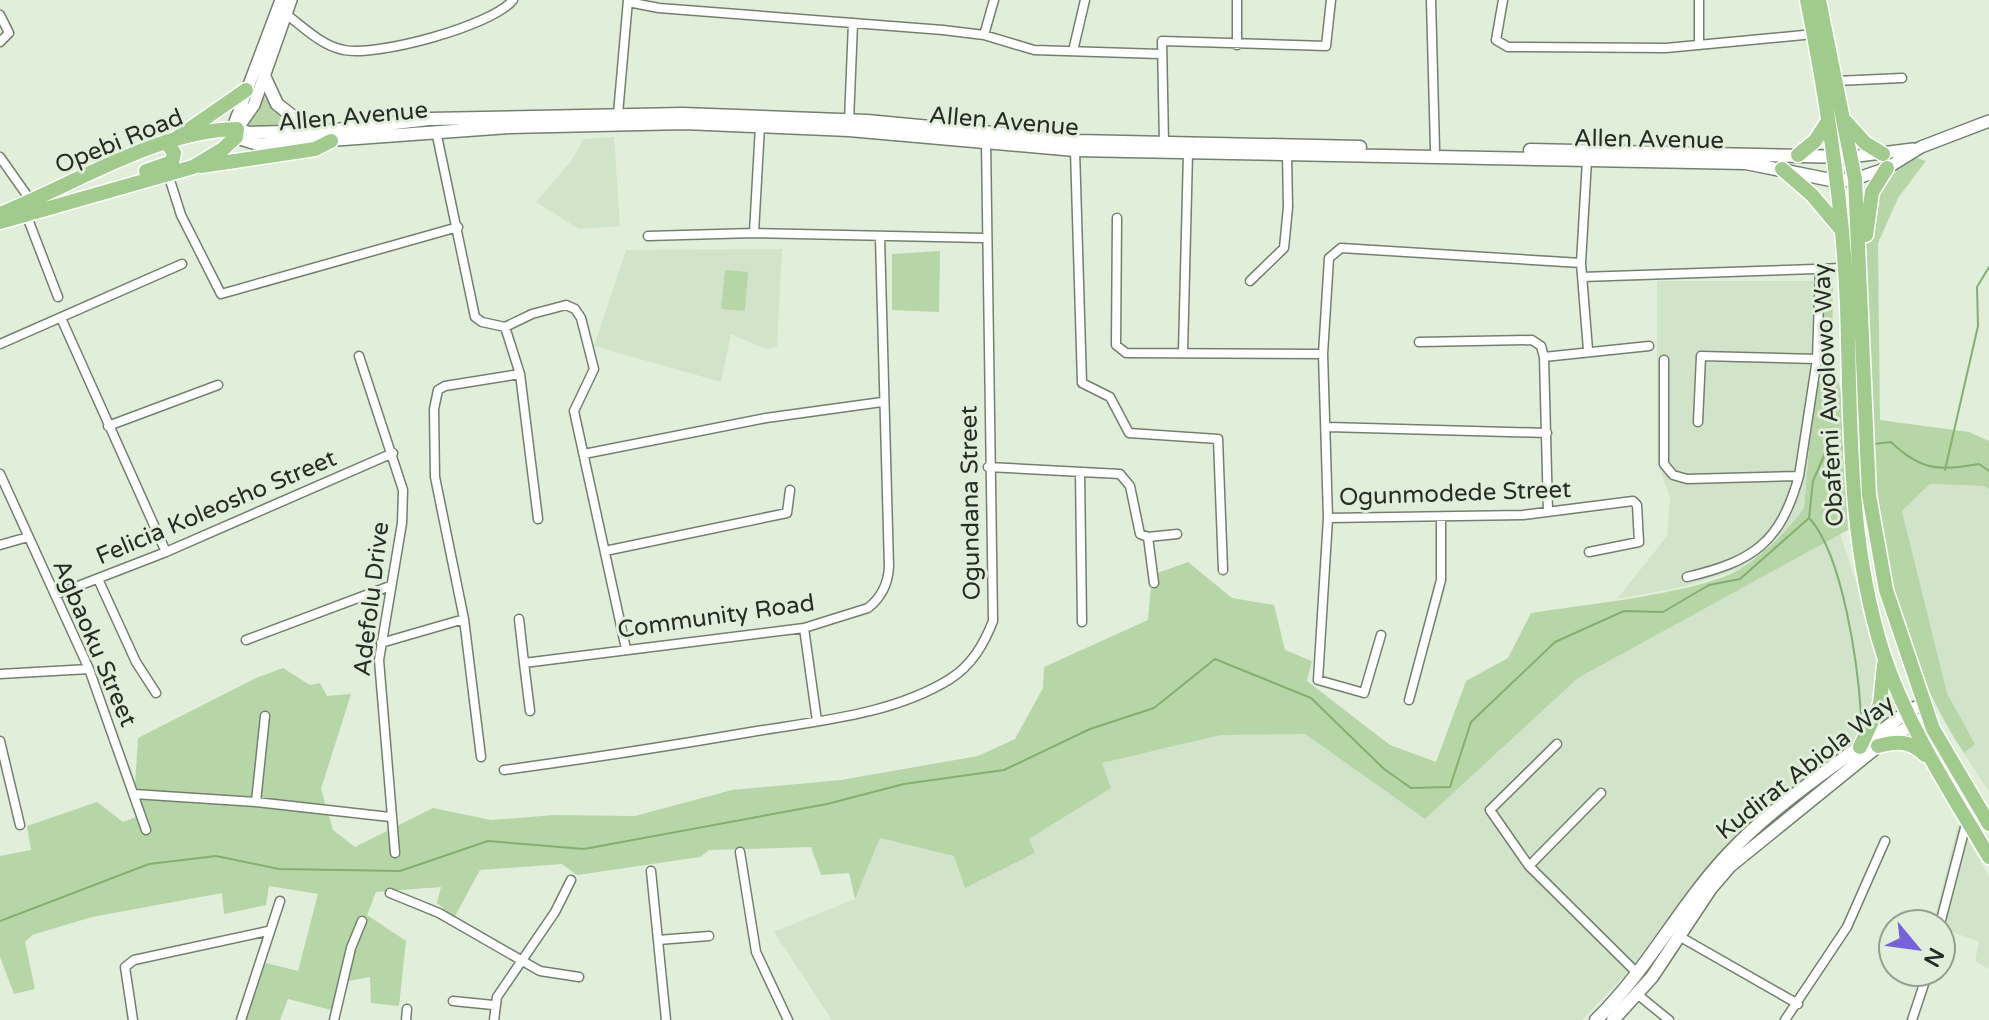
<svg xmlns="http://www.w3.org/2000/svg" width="1989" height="1020" font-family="'Varela Round',sans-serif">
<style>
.built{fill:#d1e4ca}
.green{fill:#b6d6a8}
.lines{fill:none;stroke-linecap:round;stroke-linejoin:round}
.stream{stroke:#83af6f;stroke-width:2}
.minor-casing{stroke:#73806e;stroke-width:11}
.tertiary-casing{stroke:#73806e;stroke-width:14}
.secondary-casing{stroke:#73806e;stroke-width:15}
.primary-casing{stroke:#fff;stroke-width:17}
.minor{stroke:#fff;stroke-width:8}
.tertiary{stroke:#fff;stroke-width:11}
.secondary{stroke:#fff;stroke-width:12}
.primary{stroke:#a1cb8c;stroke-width:14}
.labels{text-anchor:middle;stroke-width:6;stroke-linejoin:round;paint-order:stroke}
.street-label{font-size:24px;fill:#272c25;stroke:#e0eeda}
</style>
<rect width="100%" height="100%" fill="#e0eeda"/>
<path class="built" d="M 614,137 L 620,226 L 579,229 L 536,202 L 571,161 L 584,139 Z
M 782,249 L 777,347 L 766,349 L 731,334 L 721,382 L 594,346 L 626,250 Z
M 1657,281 L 1823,281 L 1804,508 L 1791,527 L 1740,569 L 1682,587 L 1617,599 L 1667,536 L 1670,498 L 1657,461 Z
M 1930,484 L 1984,486 L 1989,489 L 1989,792 L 1964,753 L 1975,743 L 1947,693 L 1902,511 Z
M 1840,534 L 1899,711 L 1711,862 L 1626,974 L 1582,1020 L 832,1020 L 774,932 L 855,899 L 880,838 L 954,856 L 965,887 L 1035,853 L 1029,839 L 1110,788 L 1101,763 L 1221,735 L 1305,734 L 1425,819 L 1578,678 Z
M 1958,824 L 1989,876 L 1989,969 L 1975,961 L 1979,942 L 1933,924 Z"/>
<path class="green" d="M 262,95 L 289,119 L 290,125 L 245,131 L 246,122 Z
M 1917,158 L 1926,161 L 1898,198 L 1878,243 L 1880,420 L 1969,432 L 1989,441 L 1989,489 L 1984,486 L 1930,484 L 1902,511 L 1947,693 L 1975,744 L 1964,753 C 1928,699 1896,620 1881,557 C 1869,507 1870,451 1867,400 C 1864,346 1855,288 1865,236 C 1872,206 1886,169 1917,158 Z
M 940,251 L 939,312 L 892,310 L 892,254 Z
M 725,270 L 748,272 L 745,311 L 721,309 Z
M 1823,281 L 1833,281 L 1832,356 L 1841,393 L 1848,530 L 1578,678 L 1425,819 L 1305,734 L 1221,735 L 1102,763 L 1111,788 L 1029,839 L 1035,853 L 965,888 L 954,856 L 880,838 L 855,899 L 849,873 L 821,875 L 811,847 L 709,850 L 700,857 L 577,875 L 562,864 L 480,870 L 454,918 L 437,903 L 441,887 L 376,892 L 367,915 L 406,941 L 399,1006 L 371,1003 L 370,977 L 343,982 L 335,1011 L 288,999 L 280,1020 L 242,1020 L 258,961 L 298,971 L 318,894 L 269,886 L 266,905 L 224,914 L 222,893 L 92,917 L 32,935 L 25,942 L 35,989 L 14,994 L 0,957 L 0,856 L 31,850 L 27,826 L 97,802 L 123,822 L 144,814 L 135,784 L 138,738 L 256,678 L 283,668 L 310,685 L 320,683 L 327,696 L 351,694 L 321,789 L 333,830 L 355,847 L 433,808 L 491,820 L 554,815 L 635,816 L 732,790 L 841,780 L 978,756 L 1015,739 L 1043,688 L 1044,667 L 1148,620 L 1152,575 L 1188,562 L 1232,598 L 1274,605 L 1285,650 L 1312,661 L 1307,681 L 1390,745 L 1436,762 L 1466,681 L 1508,658 L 1531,613 C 1581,605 1703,593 1742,568 C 1765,552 1788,531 1804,508 Z"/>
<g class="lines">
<path class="stream" d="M 1874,444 L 1891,442 C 1921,471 1940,471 1979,464 L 1989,471
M 1945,470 L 1978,326 L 1977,287 L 1989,267
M 1810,519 C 1843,556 1858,665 1861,715
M 0,921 L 149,864 L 216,856 L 279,869 L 400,871 L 488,841 L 584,849 L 827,804 L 904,784 L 1004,770 L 1090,729 L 1154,708 L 1215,659 L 1311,698 L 1384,769 L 1411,788 L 1450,787 L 1471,722 L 1555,642 L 1624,611 L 1663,612 L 1709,585 L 1740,579 L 1809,518 L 1813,481 L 1827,449 L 1844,447"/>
<g class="minor-casing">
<path id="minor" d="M 1431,0 L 1435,149
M 1503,0 L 1496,40 L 1508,47 L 1666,48 L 1814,34
M 628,2 L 659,8 L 943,30 L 984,35 L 1034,50 L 1160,54
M 286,14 C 303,27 322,46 344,50 C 376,57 492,26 513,0
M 0,15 L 9,33 L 0,42
M 984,35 L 994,0
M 1237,45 L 1237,0
M 1699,45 L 1699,0
M 1073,51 L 1085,0
M 1836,81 L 1902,78
M 618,114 L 628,0
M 849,121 L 853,23
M 436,131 L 475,317 L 482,322 L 505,327 L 532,314 L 566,305 L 575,309 L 581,318 L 594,369 L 574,411 L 626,649
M 1164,144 L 1162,41 L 1326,46 L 1331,0
M 1075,150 L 1082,383 L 1110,397 L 1129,433 L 1218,439 L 1223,570
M 0,157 L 31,201
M 1587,160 L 1581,263 L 1588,350
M 168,174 L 181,215 L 221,294 L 458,227
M 26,214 L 58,297
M 1117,218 L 1116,345 L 1126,353 L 1323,354
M 754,233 L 760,126
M 648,236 L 754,233 L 984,238
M 1582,277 L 1844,268
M 1250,281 L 1284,248 L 1288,207 L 1287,154
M 61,318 L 166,552
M 505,327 L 520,374 L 538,519
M 1419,342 L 1532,340 L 1541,346 L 1544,357
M 0,344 L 182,264
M 1183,352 L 1188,153
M 359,356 L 403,490 L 402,523 L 379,660 L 395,853
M 1664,360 L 1664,464 L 1673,475 L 1687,479 L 1799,476 L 1817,359 L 1820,271
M 1698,422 L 1701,356 L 1817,359
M 108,426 L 218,385
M 1328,427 L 1547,433
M 584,454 L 766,418 L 882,402
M 988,467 L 1120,474 L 1130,486 L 1140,534 L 1148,537 L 1154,583
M 1080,472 L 1082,622
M 0,474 L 89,669 L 146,830
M 1548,512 L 1544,357 L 1649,346
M 1328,518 L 1523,515 L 1633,501 L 1637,505 L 1639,542 L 1589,552
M 1148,537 L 1177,534
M 0,545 L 28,537
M 605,551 L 787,513 L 790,490
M 1687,577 C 1754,561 1780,543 1799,476
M 98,579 L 136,662 L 156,693
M 55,595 L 166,552 L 393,453
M 519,619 L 524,663 L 804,628 L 868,608 C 882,597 888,584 889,567 L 880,238
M 804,628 L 817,721
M 1381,635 L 1364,693 L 1318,680 L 1328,518 L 1323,354 L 1329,258 L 1341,248 L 1581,263
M 246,640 L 390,586
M 381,643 L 464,619
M 524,663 L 530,711
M 0,674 L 89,669
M 1409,700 L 1441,580 L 1441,518
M 0,741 L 20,825
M 481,757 L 464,619 L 435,477 L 434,409 L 438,390 L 445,386 L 520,374
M 504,770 C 586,759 669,746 751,732 C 817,721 892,715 950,679 C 972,665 984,644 993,621 L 986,142
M 1601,793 L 1529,866 L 1638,974
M 134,794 L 256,802 L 390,817
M 256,802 L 265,716
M 740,852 L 756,952 L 788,1020
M 1529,866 L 1490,810 L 1557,744
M 651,871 L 666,1020
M 390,893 L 439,913 L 540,971 L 579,977
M 1940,924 L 1967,820
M 1677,935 L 1798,1004
M 658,940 L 709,936
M 1637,994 L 1669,1020
M 453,1001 L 493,1005
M 133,1020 L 125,967 L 134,960 L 268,931
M 241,1020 L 280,901
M 334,1020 L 351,948 L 362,921
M 406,1020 L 407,1009
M 494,1020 L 497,997 L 555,912 L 571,880
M 1785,1020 L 1847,927 L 1885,841
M 1912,1020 L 1928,972"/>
</g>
<g class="tertiary-casing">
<path id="tertiary" d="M 237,129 L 254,105 L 291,0
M 237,129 L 235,122 L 281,0
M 1850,157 L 1913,149
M 1855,179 L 1887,168 L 1921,147 L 1989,121"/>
</g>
<g class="secondary-casing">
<path id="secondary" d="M 265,78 L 277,104 L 311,131
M 237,129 L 242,139 L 261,145 L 509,127 L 685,123 L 849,130 L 1075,150 L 1746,163 L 1836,181 L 1855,179
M 237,129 L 249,133 L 327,131 L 429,119 L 683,114 L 867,121 L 1077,141 L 1360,147
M 1530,150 L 1850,157
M 1596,1020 C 1650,967 1679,906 1729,853 C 1780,799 1848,757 1907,712 L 1925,703
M 1613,1020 L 1652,977 L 1711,888 L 1730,866 L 1878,746 L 1929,714"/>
</g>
<g class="primary-casing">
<path id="primary" d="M 1807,0 C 1827,100 1843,203 1847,306 C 1851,424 1847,539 1883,653 C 1907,726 1950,791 1989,857
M 1819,0 L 1855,179 L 1869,495 L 1886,590 L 1933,729 L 1989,824
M 1846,122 L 1865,143 L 1883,154
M 1798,155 L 1815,141 L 1828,121
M 201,166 L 315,149 L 331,141
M 1782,169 L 1812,195 L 1839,227
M 146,171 L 172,162 L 174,153 L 168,144 L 246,90
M 0,214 C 73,185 158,130 237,129 L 236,137 L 223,149 L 193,167 L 0,222
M 1866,235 L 1872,192 L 1887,168
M 1878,746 C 1897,741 1910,740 1925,755
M 1860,747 L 1880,704 L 1884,665"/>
</g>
<use href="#minor" class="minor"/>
<use href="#tertiary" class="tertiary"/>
<use href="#secondary" class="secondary"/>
<use href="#primary" class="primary"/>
</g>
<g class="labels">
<g class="street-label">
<text transform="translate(353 116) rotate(-5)" y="8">Allen Avenue</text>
<text transform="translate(1004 121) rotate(5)" y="8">Allen Avenue</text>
<text transform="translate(1649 139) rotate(1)" y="8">Allen Avenue</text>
<text transform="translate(119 141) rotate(-22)" y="8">Opebi Road</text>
<text transform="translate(1828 395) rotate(-93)" y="8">Obafemi Awolowo Way</text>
<text transform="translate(1455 493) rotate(-2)" y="8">Ogunmodede Street</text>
<text transform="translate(970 503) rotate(-91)" y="8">Ogundana Street</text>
<text transform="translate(216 507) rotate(-23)" y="8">Felicia Koleosho Street</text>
<text transform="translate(371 599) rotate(-83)" y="8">Adefolu Drive</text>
<text transform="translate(716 616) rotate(-8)" y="8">Community Road</text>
<text transform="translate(95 643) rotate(67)" y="8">Agbaoku Street</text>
<text transform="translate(1805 767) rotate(-38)" y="8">Kudirat Abiola Way</text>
</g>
</g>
<g transform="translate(1917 948) rotate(119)"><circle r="38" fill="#e0eeda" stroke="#96a092" stroke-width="2"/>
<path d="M0-6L14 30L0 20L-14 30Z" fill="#7562dc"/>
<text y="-12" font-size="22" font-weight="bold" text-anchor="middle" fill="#272c25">N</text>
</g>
</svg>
